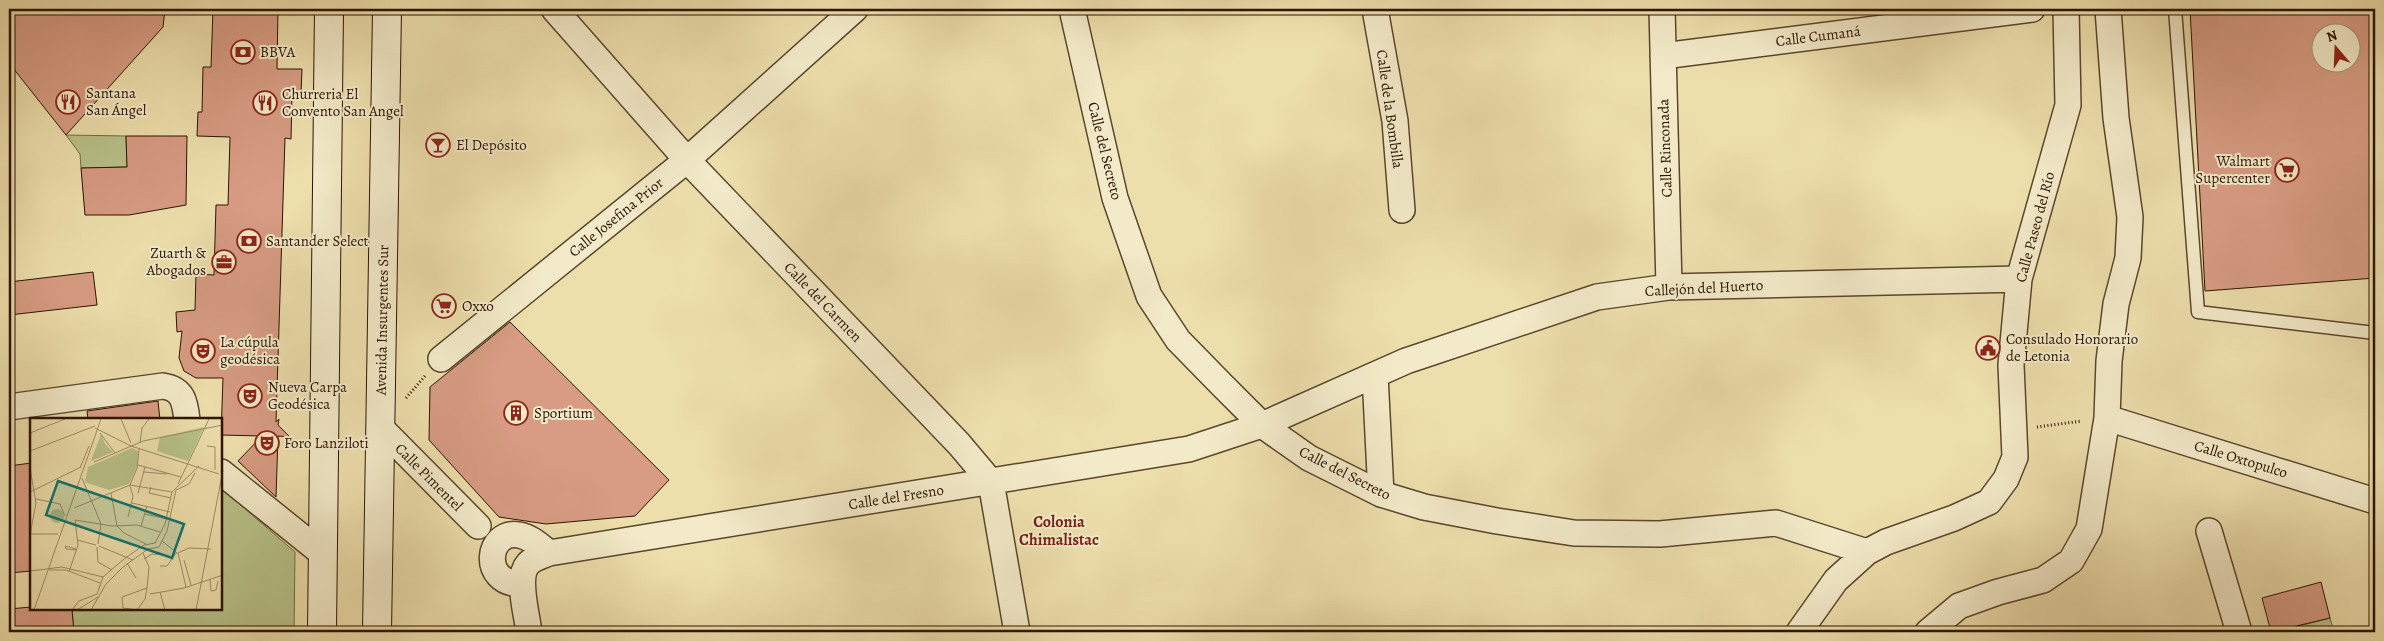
<svg xmlns="http://www.w3.org/2000/svg" width="2384" height="641" font-family="Alegreya,serif">
<style>
.green{fill:#b8c289;stroke:#726a45}
.building{fill:#d79c83;stroke:#2c1301;fill-rule:evenodd}
.lines{fill:none;stroke-linecap:round;stroke-linejoin:round}
.lane-casing{stroke:#5c462c;stroke-width:15}
.street-casing{stroke:#5c462c;stroke-width:28}
.secondary-casing{stroke:#2c1301;stroke-width:30}
.path{stroke:#2c1301;stroke-width:3;stroke-dasharray:1 2.5;stroke-linecap:butt}
.lane{stroke:#f3eac9;stroke-width:12}
.street{stroke:#f3eac9;stroke-width:25}
.secondary{stroke:#f3eac9;stroke-width:28}
.labels{text-anchor:middle;stroke-width:4;stroke-linejoin:round;paint-order:stroke}
.street-label{font-size:15px;fill:#2c1301;stroke:#f3eac9}
.poi-label{font-size:15px;fill:#2c1301;stroke:#f3eac9;text-anchor:start}
.neighbourhood-label{font-size:16px;font-weight:bold;fill:#7a1f14;stroke:#f3eac9}
.inset-road{fill:none;stroke:#a08d68;stroke-width:1}
.view{fill:#0f766e;fill-opacity:0.15;stroke:#0f766e;stroke-width:2.5}
.inset-edge{fill:none;stroke:#2c1301;stroke-width:2.5}
</style>
<rect width="100%" height="100%" fill="#eddfac"/>
<filter id="stains"><feTurbulence type="fractalNoise" baseFrequency=".004" numOctaves="4"/><feColorMatrix values="0 0 0 0 .2 0 0 0 0 .09 0 0 0 0 .02 0 0 0 .5 -.17"/></filter>
<radialGradient id="worn" r=".72"><stop offset=".6" stop-color="#630" stop-opacity="0"/><stop offset="1" stop-color="#630" stop-opacity=".3"/></radialGradient>
<path class="green" d="M 66,135 L 126,136 L 127,167 L 81,168 L 80,154 Z
M 221,488 L 295,552 L 294,632 L 74,632 L 72,610 L 221,610 Z
M 2330,618 L 2334,632 L 2277,632 Z"/>
<path class="building" d="M 9,9 L 165,9 L 163,27 L 66,135 L 9,63 Z
M 213,9 L 278,9 L 277,69 L 302,69 L 301,93 L 292,93 L 291,139 L 285,138 L 276,422 L 279,419 L 278,425 L 290,437 L 278,436 L 276,497 L 238,461 L 262,436 L 221,435 L 223,378 L 196,378 L 184,371 L 179,358 L 182,331 L 177,332 L 176,312 L 195,310 L 196,274 L 214,275 L 216,205 L 228,205 L 230,137 L 197,136 L 198,112 L 202,112 L 203,67 L 211,67 Z
M 2190,9 L 2375,9 L 2375,278 L 2205,291 ZM 2322,32 L 2352,32 L 2352,62 L 2322,62 Z
M 126,136 L 187,136 L 186,205 L 129,215 L 85,215 L 81,168 L 127,167 Z
M 93,272 L 97,305 L 9,315 L 9,282 Z
M 510,322 L 669,480 L 635,516 L 546,524 L 499,517 L 429,440 L 430,387 Z
M 158,401 L 160,420 L 88,420 L 87,411 Z
M 31,463 L 31,571 L 9,573 L 9,466 Z
M 2321,582 L 2330,618 L 2271,632 L 2262,598 Z
M 31,607 L 31,610 L 72,610 L 74,632 L 9,632 L 9,609 Z"/>
<g class="lines">
<g class="lane-casing">
<path id="lane" d="M 2175,9 L 2198,312 L 2375,333"/>
</g>
<g class="street-casing">
<path id="street" d="M 554,9 L 687,160 L 959,444 L 991,482 L 1017,632
M 1072,9 L 1115,198 L 1149,296 L 1178,340 L 1222,385 L 1262,425 L 1309,458 L 1381,494 L 1424,507 L 1497,521 L 1574,533 L 1660,534 L 1776,523 L 1867,552
M 1375,9 L 1395,121 L 1402,210
M 1662,9 L 1669,287
M 1663,56 L 2032,9
M 441,359 L 687,160 L 855,9
M 1375,375 L 1381,494
M 9,407 L 163,386 C 183,389 185,402 187,420
M 2107,418 L 2375,501
M 380,427 L 478,526
M 221,472 L 323,554
M 2209,531 L 2239,632
M 522,584 C 479,584 487,529 519,535 C 531,537 540,546 549,553
M 529,632 C 527,615 516,577 528,564 C 533,558 542,556 549,553 L 1189,449 L 1262,425 L 1406,361 L 1597,297 L 1669,287 L 2019,279
M 1799,632 L 1836,580 L 1867,552 L 1886,542 L 1954,518 L 1989,502 L 2006,479 L 2015,457 L 2011,365 L 2019,279 L 2068,105 L 2066,9
M 1928,632 L 1959,606 L 1998,592 L 2043,580 L 2071,561 L 2089,529 L 2107,418 L 2109,361 L 2116,304 L 2128,258 L 2130,217 L 2116,118 L 2108,9"/>
</g>
<g class="secondary-casing">
<path id="secondary" d="M 322,632 L 329,9
M 377,632 L 387,9"/>
</g>
<path class="path" d="M 406,398 L 425,376
M 2037,427 L 2082,421"/>
<use href="#lane" class="lane"/>
<use href="#street" class="street"/>
<use href="#secondary" class="secondary"/>
</g>
<defs>
<g id="bank-ring" transform="scale(1.25)"><circle r="9.5" fill="#f3eac9" stroke="#8f2418" stroke-width="1.5"/><path d="M-6-4H6V4H-6ZM0-2.3a2.3 2.3 0 1 0 0 4.6a2.3 2.3 0 1 0 0-4.6Z" fill="#8f2418"/></g>
<g id="restaurant-ring" transform="scale(1.25)"><circle r="9.5" fill="#f3eac9" stroke="#8f2418" stroke-width="1.5"/><path d="M-5-6h1v4h1v-4h1v4h1v-4h1v5L-1.5 .5V6h-2V.5L-5-1ZM5-6V6H3V1.5H1.5Q1.5-4 5-6Z" fill="#8f2418"/></g>
<g id="bar-ring" transform="scale(1.25)"><circle r="9.5" fill="#f3eac9" stroke="#8f2418" stroke-width="1.5"/><path d="M-6-5H6L.8 .8V4.5H3.5V6h-7V4.5H-.8V.8Z" fill="#8f2418"/></g>
<g id="supermarket-ring" transform="scale(1.25)"><circle r="9.5" fill="#f3eac9" stroke="#8f2418" stroke-width="1.5"/><path d="M-6-5.5h2.5l.6 2H6L4.5 2H-2.5L-4.4-4H-6ZM-1.5 3.2a1.3 1.3 0 1 0 .1 0ZM3 3.2a1.3 1.3 0 1 0 .1 0Z" fill="#8f2418"/></g>
<g id="office-ring" transform="scale(1.25)"><circle r="9.5" fill="#f3eac9" stroke="#8f2418" stroke-width="1.5"/><path d="M-6-3h4V-5.5h4V-3h4V5H-6ZM-1-4.5V-3h2v-1.5ZM-6 0V1H6V0Z" fill="#8f2418"/></g>
<g id="civic-ring" transform="scale(1.25)"><circle r="9.5" fill="#f3eac9" stroke="#8f2418" stroke-width="1.5"/><path d="M-.6-6.5H3V-4.5H.6V-3L4-1V1h2V6H-6V1h2V-1L-.6-3ZM-1.2 2.5V6h2.4V2.5Z" fill="#8f2418"/></g>
<g id="theatre-ring" transform="scale(1.25)"><circle r="9.5" fill="#f3eac9" stroke="#8f2418" stroke-width="1.5"/><path d="M-5-5.5Q0-4 5-5.5V0Q5 5 0 6Q-5 5-5 0ZM-3.3-2.5H-1v1.5H-3.3ZM1-2.5H3.3v1.5H1ZM-2.8 1Q0 5.5 2.8 1Z" fill="#8f2418"/></g>
<g id="building-ring" transform="scale(1.25)"><circle r="9.5" fill="#f3eac9" stroke="#8f2418" stroke-width="1.5"/><path d="M-4-6H4V6H1V3H-1V6H-4ZM-2.5-4.3h1.7v1.8h-1.7ZM.8-4.3h1.7v1.8H.8ZM-2.5-1h1.7V.8h-1.7ZM.8-1h1.7V.8H.8Z" fill="#8f2418"/></g>
</defs>
<g fill-rule="evenodd">
<use href="#bank-ring" x="243" y="52"/>
<use href="#restaurant-ring" x="68" y="102"/>
<use href="#restaurant-ring" x="265" y="103"/>
<use href="#bar-ring" x="438" y="145"/>
<use href="#supermarket-ring" x="2287" y="170"/>
<use href="#bank-ring" x="249" y="241"/>
<use href="#office-ring" x="224" y="262"/>
<use href="#supermarket-ring" x="444" y="306"/>
<use href="#civic-ring" x="1988" y="348"/>
<use href="#theatre-ring" x="203" y="351"/>
<use href="#theatre-ring" x="250" y="396"/>
<use href="#building-ring" x="516" y="413"/>
<use href="#theatre-ring" x="267" y="443"/>
</g>
<g class="labels">
<g class="street-label">
<text transform="translate(1818 36) rotate(-7)" y="5">Calle Cumaná</text>
<text transform="translate(1390 109) rotate(82)" y="5">Calle de la Bombilla</text>
<text transform="translate(1665 148) rotate(-92)" y="5">Calle Rinconada</text>
<text transform="translate(1105 151) rotate(76)" y="5">Calle del Secreto</text>
<text transform="translate(616 217) rotate(-39)" y="5">Calle Josefina Prior</text>
<text transform="translate(2035 227) rotate(-75)" y="5">Calle Paseo del Río</text>
<text transform="translate(1704 288) rotate(-3)" y="5">Callejón del Huerto</text>
<text transform="translate(823 302) rotate(46)" y="5">Calle del Carmen</text>
<text transform="translate(382 320) rotate(-89)" y="5">Avenida Insurgentes Sur</text>
<text transform="translate(2241 459) rotate(17)" y="5">Calle Oxtopulco</text>
<text transform="translate(1345 473) rotate(27)" y="5">Calle del Secreto</text>
<text transform="translate(429 477) rotate(45)" y="5">Calle Pimentel</text>
<text transform="translate(896 497) rotate(-9)" y="5">Calle del Fresno</text>
</g>
<g class="poi-label">
<text x="260" y="57">BBVA</text>
<text x="86" y="98">Santana<tspan x="86" dy="17">San Ángel</tspan></text>
<text x="282" y="99">Churreria El<tspan x="282" dy="17">Convento San Angel</tspan></text>
<text x="456" y="150">El Depósito</text>
<text x="2270" y="166" text-anchor="end">Walmart<tspan x="2270" dy="17">Supercenter</tspan></text>
<text x="266" y="246">Santander Select</text>
<text x="206" y="258" text-anchor="end">Zuarth &amp;<tspan x="206" dy="17">Abogados</tspan></text>
<text x="462" y="311">Oxxo</text>
<text x="2006" y="344">Consulado Honorario<tspan x="2006" dy="17">de Letonia</tspan></text>
<text x="220" y="347">La cúpula<tspan x="220" dy="17">geodésica</tspan></text>
<text x="268" y="392">Nueva Carpa<tspan x="268" dy="17">Geodésica</tspan></text>
<text x="534" y="418">Sportium</text>
<text x="284" y="448">Foro Lanziloti</text>
</g>
<g class="neighbourhood-label">
<text x="1059" y="527">Colonia<tspan x="1059" dy="18">Chimalistac</tspan></text>
</g>
</g>
<g transform="translate(30 418)">
<rect width="192" height="192" fill="#eddfac"/>
<path d="M 174,9 L 158,43 L 127,33 L 130,19 ZM 71,16 L 75,26 L 83,34 L 61,43 ZM 102,30 L 108,33 L 107,48 L 99,66 L 79,72 L 55,64 L 58,49 ZM20 98a7 7 0 1 1 14 0a7 7 0 1 1-14 0Z" fill="#b8c289"/>
<path class="inset-road" d="M 91,1 L 101,25M 65,10 L 101,28 L 189,56M 0,15 L 35,1M 70,15 L 85,35M 110,25 L 112,10 L 119,1M 177,28 L 185,29 L 185,52M 0,33 L 65,8M 64,44 L 113,23 L 193,7M 108,47 L 151,59M 0,50 L 6,85 L 0,117M 50,50 L 59,28M 114,54 L 137,56M 52,60 L 71,106 L 68,126M 148,66 L 179,1M 100,67 L 107,50 L 109,31M 100,67 L 142,74M 121,69 L 119,75 L 141,80M 0,74 L 51,49M 81,75 L 87,108 L 94,115 L 116,126M 108,75 L 115,49M 6,81 L 30,86 L 35,98M 102,85 L 140,94M 44,90 L 100,67M 115,96 L 137,101M 98,99 L 103,78 L 100,68M 111,108 L 117,88M 1,116 L 28,116M 47,122 L 66,127M 132,123 L 147,135M 69,128 L 103,142M 67,129 L 68,144 L 82,152M 46,132 L 36,131 L 35,128 L 46,131M 113,135 L 119,149 L 117,170 L 115,181 L 107,192 L 93,190 L 92,179 L 117,170M 148,135 L 156,169M 148,135 L 159,130 L 181,131M 114,141 L 122,136 L 135,137M 154,142 L 161,167M 97,145 L 106,160M 130,148 L 137,148 L 147,134M 19,152 L 36,152 L 70,165M 0,153 L 32,149 L 73,159M 39,154 L 48,127 L 45,102 L 82,108 L 107,107 L 130,114M 180,161 L 181,173 L 186,172 L 188,163M 130,174 L 135,192M 120,176 L 154,170 L 193,157M 4,192 L 71,1M 42,192 L 49,183 L 67,176 L 73,159 L 94,141 L 114,127 L 125,125 L 135,106 L 142,74 L 169,48M 47,192 L 68,179M 61,192 L 76,166 L 93,149 L 118,131 L 129,129 L 137,113 L 146,72 L 159,66 L 165,55M 166,192 L 193,52"/>
<path class="view" d="M 28,63 L 154,106 L 142,140 L 16,97 Z"/>
<rect width="192" height="192" class="inset-edge"/>
</g>
<rect width="2384" height="641" fill="none" stroke="#eddfac" stroke-width="30"/>
<rect x="10" y="10" width="2364" height="621" fill="none" stroke="#2c1301" stroke-width="2.5"/>
<rect x="15" y="15" width="2354" height="611" fill="none" stroke="#2c1301"/>
<g transform="translate(2336 48) rotate(341)"><circle r="24" fill="#f3eac9" stroke="#a39479"/>
<path d="M0-4L9 19L0 12L-9 19Z" fill="#8f2418"/>
<text y="-8" font-size="14" font-weight="bold" text-anchor="middle" fill="#2c1301">N</text>
</g>
<rect width="100%" height="100%" filter="url(#stains)"/>
<rect width="100%" height="100%" fill="url(#worn)"/>
</svg>
